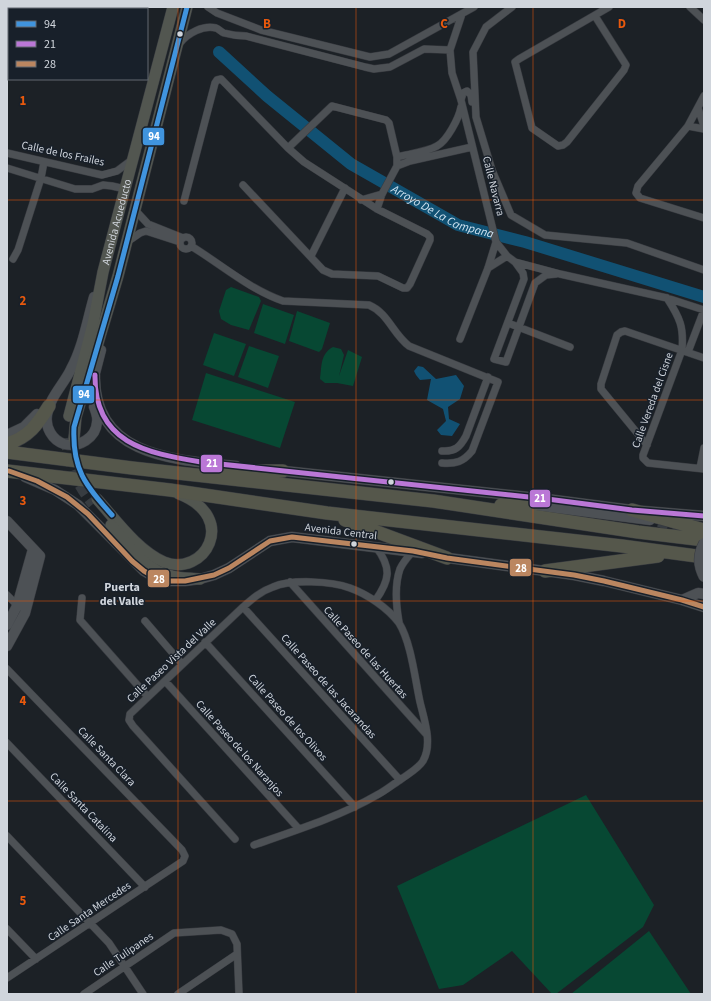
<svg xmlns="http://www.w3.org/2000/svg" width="711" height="1001" font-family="'Source Sans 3',sans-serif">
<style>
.green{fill:#074833}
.water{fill:#115173}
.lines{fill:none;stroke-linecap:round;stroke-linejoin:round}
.river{stroke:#115173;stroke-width:12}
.secondary-tunnel{stroke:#373c41;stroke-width:10;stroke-dasharray:10 5;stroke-linecap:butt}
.primary-tunnel{stroke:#373c41;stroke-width:11;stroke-dasharray:11 5.5;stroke-linecap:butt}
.minor-casing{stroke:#383b40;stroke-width:8}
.secondary-casing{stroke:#383b40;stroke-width:11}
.primary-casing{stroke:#383b40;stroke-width:12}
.motorway-casing{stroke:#383b40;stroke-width:14}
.minor{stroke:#4d5155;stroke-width:7}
.secondary{stroke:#4d5155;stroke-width:10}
.primary{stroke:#525650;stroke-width:11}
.motorway{stroke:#55574b;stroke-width:13}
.secondary-bridge-casing{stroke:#383b40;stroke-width:11;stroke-linecap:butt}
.secondary-bridge{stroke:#4d5155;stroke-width:10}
.bus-1-casing{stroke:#18202a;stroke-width:8}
.bus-2-casing{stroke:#18202a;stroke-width:8}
.bus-3-casing{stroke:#18202a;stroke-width:8}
.bus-1{stroke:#4094de;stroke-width:5}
.bus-2{stroke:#ba77d6;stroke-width:5}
.bus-3{stroke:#bb8660;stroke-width:5}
.grid{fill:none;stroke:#e8590c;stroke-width:1;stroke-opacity:0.55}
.bus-dot{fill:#d0d5dc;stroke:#18202a;stroke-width:1.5}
.labels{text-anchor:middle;stroke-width:3;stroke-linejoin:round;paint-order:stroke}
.street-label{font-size:11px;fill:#d0d5dc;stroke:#18202a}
.water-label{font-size:12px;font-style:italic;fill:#cfe3f1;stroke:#18202a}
.neighbourhood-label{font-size:12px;font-weight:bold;fill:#d0d5dc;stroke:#18202a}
.grid-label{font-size:13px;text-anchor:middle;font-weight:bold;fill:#e8590c;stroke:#18202a;stroke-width:3;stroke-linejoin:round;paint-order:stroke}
.line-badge{stroke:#18202a;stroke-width:1.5}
.badge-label{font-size:11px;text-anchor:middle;font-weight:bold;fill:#fff}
</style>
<rect width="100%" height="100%" fill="#1c2126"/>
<path class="green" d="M 231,287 L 259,297 L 261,301 L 249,330 L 231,325 L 221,319 L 219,311 L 226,290 Z
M 263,304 L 294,315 L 285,344 L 254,333 Z
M 297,311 L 330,323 L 322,349 L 319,352 L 289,341 Z
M 214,333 L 246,344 L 234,376 L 203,365 Z
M 249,346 L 279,356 L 268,388 L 238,377 Z
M 333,347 L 341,349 L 344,355 L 339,376 L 348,350 L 362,357 L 353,386 L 337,383 L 325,383 L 320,379 C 322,366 320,354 333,347 Z
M 206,373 L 295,402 L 280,448 L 192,420 Z
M 586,795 L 654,905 L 643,927 L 556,994 L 552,994 L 512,951 L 463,985 L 439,989 L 397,886 Z
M 649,931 L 691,994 L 571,994 Z"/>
<path class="water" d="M 418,366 L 423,367 L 436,379 L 456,375 L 464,386 L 460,399 L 448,407 L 449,419 L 460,424 L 452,436 L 441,435 L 437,430 L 446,421 L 443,409 L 427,400 L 431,379 L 420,380 L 416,375 L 414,371 Z"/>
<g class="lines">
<path class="river" id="s1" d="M 219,52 L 267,96 L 351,164 L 458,225 L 525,242 L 704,297"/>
<path class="secondary-tunnel" d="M 659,522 L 673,528 L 687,537"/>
<path class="primary-tunnel" d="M 66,438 C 69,465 76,483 93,504"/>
<g class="minor-casing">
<path id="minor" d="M 208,7 L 217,13 L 261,30 L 370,57 L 389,54 L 474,7
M 512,7 L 486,27 L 473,52 L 476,117 L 492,170 L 511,215 L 545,235 L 627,243 L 704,270
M 690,7 L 704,20
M 462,14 L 450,50 L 452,73 L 461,100 L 496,242 L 507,256 L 515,262 L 560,274 L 667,298 L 704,310
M 595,16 L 626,65 L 624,70 L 567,142 L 563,145 L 558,146 L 532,128 L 515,62 L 519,59 L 609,7
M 180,43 C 188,33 203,25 216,28 C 219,29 221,32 224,33 C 231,35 238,36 246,36 L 365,67 L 374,69 L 390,67 L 424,49 L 450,50
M 704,96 L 688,126 L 638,186 L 636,193 L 640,198 L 704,218
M 461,100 L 463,93 L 467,91 L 471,95 L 472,102
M 698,108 L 704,126
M 688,126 L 704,129
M 288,148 L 332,106 L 386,120 L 389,123 L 397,157 L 397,166 L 382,194 L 377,209
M 7,153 L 102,175 L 117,171 L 133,159
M 397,157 C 408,154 427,152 437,146 C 447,141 459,118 461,107
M 397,166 L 410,161 L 472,147
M 7,168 L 75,189 L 92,189 L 103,185 L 112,186 L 125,189
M 361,200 L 382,194
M 184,201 L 215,83 L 217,80 L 221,79 L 288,148 L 304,162 L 377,209 L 427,234 L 430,237 L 430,240 L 410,284 L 407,288 L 403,288 L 378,276 L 332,274 L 323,270 L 243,185
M 135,210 L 148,224 L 183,238
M180 243a6 6 0 1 1 12 0a6 6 0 1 1-12 0Z
M 127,242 L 140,233 L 146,231 L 180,242
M 191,246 C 222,265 249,289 283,301 L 369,305 C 388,313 393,334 409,346 L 498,382 L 472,451 C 463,462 456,464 442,463
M 311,256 L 345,188
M 13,259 L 18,250 L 41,178 L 44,162
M 515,262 L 523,273 L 524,279 L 494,359 L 506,362 L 535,283 L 546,275 L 556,274
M 488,268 L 507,256
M 667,298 C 680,318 684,327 682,350 L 643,455 L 643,458 L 648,463 L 704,469
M 508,323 L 570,347
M 460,339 L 488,268 L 496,242
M 688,352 L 704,310
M 647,445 L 601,389 L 601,384 L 617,335 L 621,332 L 625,331 L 704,358
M 442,451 C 455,452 460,447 466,436 L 488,377
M 700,468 L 704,448
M 290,582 L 427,735
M 7,595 L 19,607
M 82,598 L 80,620 L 148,697
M 375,601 C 390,580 392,568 376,547
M 243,607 L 400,780
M 145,621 L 182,664
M 399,622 C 396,605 394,586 400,569 C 403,562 408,557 413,551
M 205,642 L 355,807
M 7,669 L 182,850 L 185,856 L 183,861 L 7,978
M 165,681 L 299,829
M 7,743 L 145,887
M 7,836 L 109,943 L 143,994
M 235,839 L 133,726 L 129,720 L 130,714 L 243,607 C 252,599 261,591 273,587 C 291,579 331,581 350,588 C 367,594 388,608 399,623 C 411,642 415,679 420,702 C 424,719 433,744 423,761 C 418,769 408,774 400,780 C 392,785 385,791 377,795 C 341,816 294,831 254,845
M 7,929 L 36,959
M 84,994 L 174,933 L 221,930 L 232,934 L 237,944 L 239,994
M 178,994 L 237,954"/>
</g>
<g class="secondary-casing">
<path id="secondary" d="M 94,297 C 87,321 83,347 71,369 C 64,384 49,398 47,415 C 45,427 52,440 64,444 C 79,448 96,438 97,422 C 98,417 96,412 94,407
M 95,375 C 93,456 174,460 236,466
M 93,381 L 101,350
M 7,435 L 24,427 L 37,414
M 275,470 L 547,499 L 632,510 L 704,516
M 25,477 L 55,490 L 78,505 L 144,571 L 156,578 L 166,581 L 185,581 L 200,579 L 214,575 L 229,568 L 270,541 L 292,537 L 422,553
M 527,504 L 650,520
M 7,521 L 40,556 L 25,613 L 7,646
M 441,557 L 574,575 L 604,581 L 682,600 L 704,607
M 682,600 L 698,593 L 704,594
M 7,625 L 17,606 L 33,549"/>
</g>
<g class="primary-casing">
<g id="primary">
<path id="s2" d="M 69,416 L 93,324 L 103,272 L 173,7"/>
<path d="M 74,439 L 76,417 L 118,276 L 187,7"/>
<path d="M 97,499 C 116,520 138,551 164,562 C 204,578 240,518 179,494"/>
<path d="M 111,525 C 127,544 145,571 172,576 C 181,578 190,578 200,579"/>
</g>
</g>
<g class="motorway-casing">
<path id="motorway" d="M 7,444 C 29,437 37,425 49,406
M 7,452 L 132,468 L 433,501 L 638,532 L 704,540
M 7,471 L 170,490 L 327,513 L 622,546 L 704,557
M 224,471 L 283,471
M 501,505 L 533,505
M 632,510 L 704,530
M 345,520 L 447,558
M 545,571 L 658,556"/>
</g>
<use href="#minor" class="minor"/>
<use href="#secondary" class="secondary"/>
<use href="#primary" class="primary"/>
<use href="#motorway" class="motorway"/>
<g class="secondary-bridge-casing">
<path id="secondary-bridge" d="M 704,543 C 698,554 698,566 704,577"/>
</g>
<use href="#secondary-bridge" class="secondary-bridge"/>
<g class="bus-1-casing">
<path id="bus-1" d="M 112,515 C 85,485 72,469 74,427 L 118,276 L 187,7"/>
</g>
<g class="bus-2-casing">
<path id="bus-2" d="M 95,375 C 94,443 146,453 201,462 L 547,499 L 632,510 L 704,516"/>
</g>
<g class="bus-3-casing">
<path id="bus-3" d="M 9,471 L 37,481 L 67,497 L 88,514 L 132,561 L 144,571 L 156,578 L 166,581 L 185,581 L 214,575 L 229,568 L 270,541 L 292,537 L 413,551 L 447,558 L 574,575 L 604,581 L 682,600 L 704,607"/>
</g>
<use href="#bus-1" class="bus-1"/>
<use href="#bus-2" class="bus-2"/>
<use href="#bus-3" class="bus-3"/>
</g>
<path class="grid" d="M 178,7 L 178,994M 356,7 L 356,994M 533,7 L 533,994M 7,200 L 704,200M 7,400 L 704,400M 7,601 L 704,601M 7,801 L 704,801"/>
<g class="bus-dot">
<circle cx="180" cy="34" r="3.5"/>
<circle cx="391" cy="482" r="3.5"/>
<circle cx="354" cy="544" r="3.5"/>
</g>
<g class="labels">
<g class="street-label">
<text transform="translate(63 153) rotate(12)" y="4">Calle de los Frailes</text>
<text transform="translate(494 186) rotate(76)" y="4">Calle Navarra</text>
<text dy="4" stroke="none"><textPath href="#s2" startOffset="200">Avenida Acueducto</textPath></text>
<text transform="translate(652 400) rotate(-70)" y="4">Calle Vereda del Cisne</text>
<text transform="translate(341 531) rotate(7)" y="4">Avenida Central</text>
<text transform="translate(366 652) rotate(48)" y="4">Calle Paseo de las Huertas</text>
<text transform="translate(171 660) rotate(-43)" y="4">Calle Paseo Vista del Valle</text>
<text transform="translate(329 686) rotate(48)" y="4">Calle Paseo de las Jacarandas</text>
<text transform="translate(288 717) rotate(48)" y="4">Calle Paseo de los Olivos</text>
<text transform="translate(240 748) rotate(48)" y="4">Calle Paseo de los Naranjos</text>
<text transform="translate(107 756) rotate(46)" y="4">Calle Santa Clara</text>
<text transform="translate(84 807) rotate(46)" y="4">Calle Santa Catalina</text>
<text transform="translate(89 911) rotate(-34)" y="4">Calle Santa Mercedes</text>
<text transform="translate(123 954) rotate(-34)" y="4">Calle Tulipanes</text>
</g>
<g class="water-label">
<text dy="4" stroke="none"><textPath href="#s1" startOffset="277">Arroyo De La Campana</textPath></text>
</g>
<g class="neighbourhood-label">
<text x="122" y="591">Puerta<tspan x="122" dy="14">del Valle</tspan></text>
</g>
</g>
<g class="grid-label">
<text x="267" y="28">B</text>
<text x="444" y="28">C</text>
<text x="622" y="28">D</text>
<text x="23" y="105">1</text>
<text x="23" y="305">2</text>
<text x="23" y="505">3</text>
<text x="23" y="705">4</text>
<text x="23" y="905">5</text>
</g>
<g class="line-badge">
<rect x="142" y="127" width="23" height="19" rx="4" fill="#4094de"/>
<rect x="72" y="385" width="23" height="19" rx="4" fill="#4094de"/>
<rect x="200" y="454" width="23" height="19" rx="4" fill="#ba77d6"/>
<rect x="529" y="489" width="22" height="19" rx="4" fill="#ba77d6"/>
<rect x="509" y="558" width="23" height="19" rx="4" fill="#bb8660"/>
<rect x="147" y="569" width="23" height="19" rx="4" fill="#bb8660"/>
</g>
<g class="badge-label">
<text x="154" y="140">94</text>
<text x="84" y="398">94</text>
<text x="212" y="467">21</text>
<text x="540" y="502">21</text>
<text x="521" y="572">28</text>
<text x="159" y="583">28</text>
</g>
<rect width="711" height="1001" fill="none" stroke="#d0d5dc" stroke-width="16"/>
<rect x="8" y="8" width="140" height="72" fill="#18202a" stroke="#626871"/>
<rect x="16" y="21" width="20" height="6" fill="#4094de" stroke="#626871"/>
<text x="44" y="28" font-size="12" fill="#d0d5dc">94</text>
<rect x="16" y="41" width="20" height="6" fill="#ba77d6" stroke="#626871"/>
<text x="44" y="48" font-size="12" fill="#d0d5dc">21</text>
<rect x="16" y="61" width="20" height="6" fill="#bb8660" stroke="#626871"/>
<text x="44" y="68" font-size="12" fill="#d0d5dc">28</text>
</svg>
